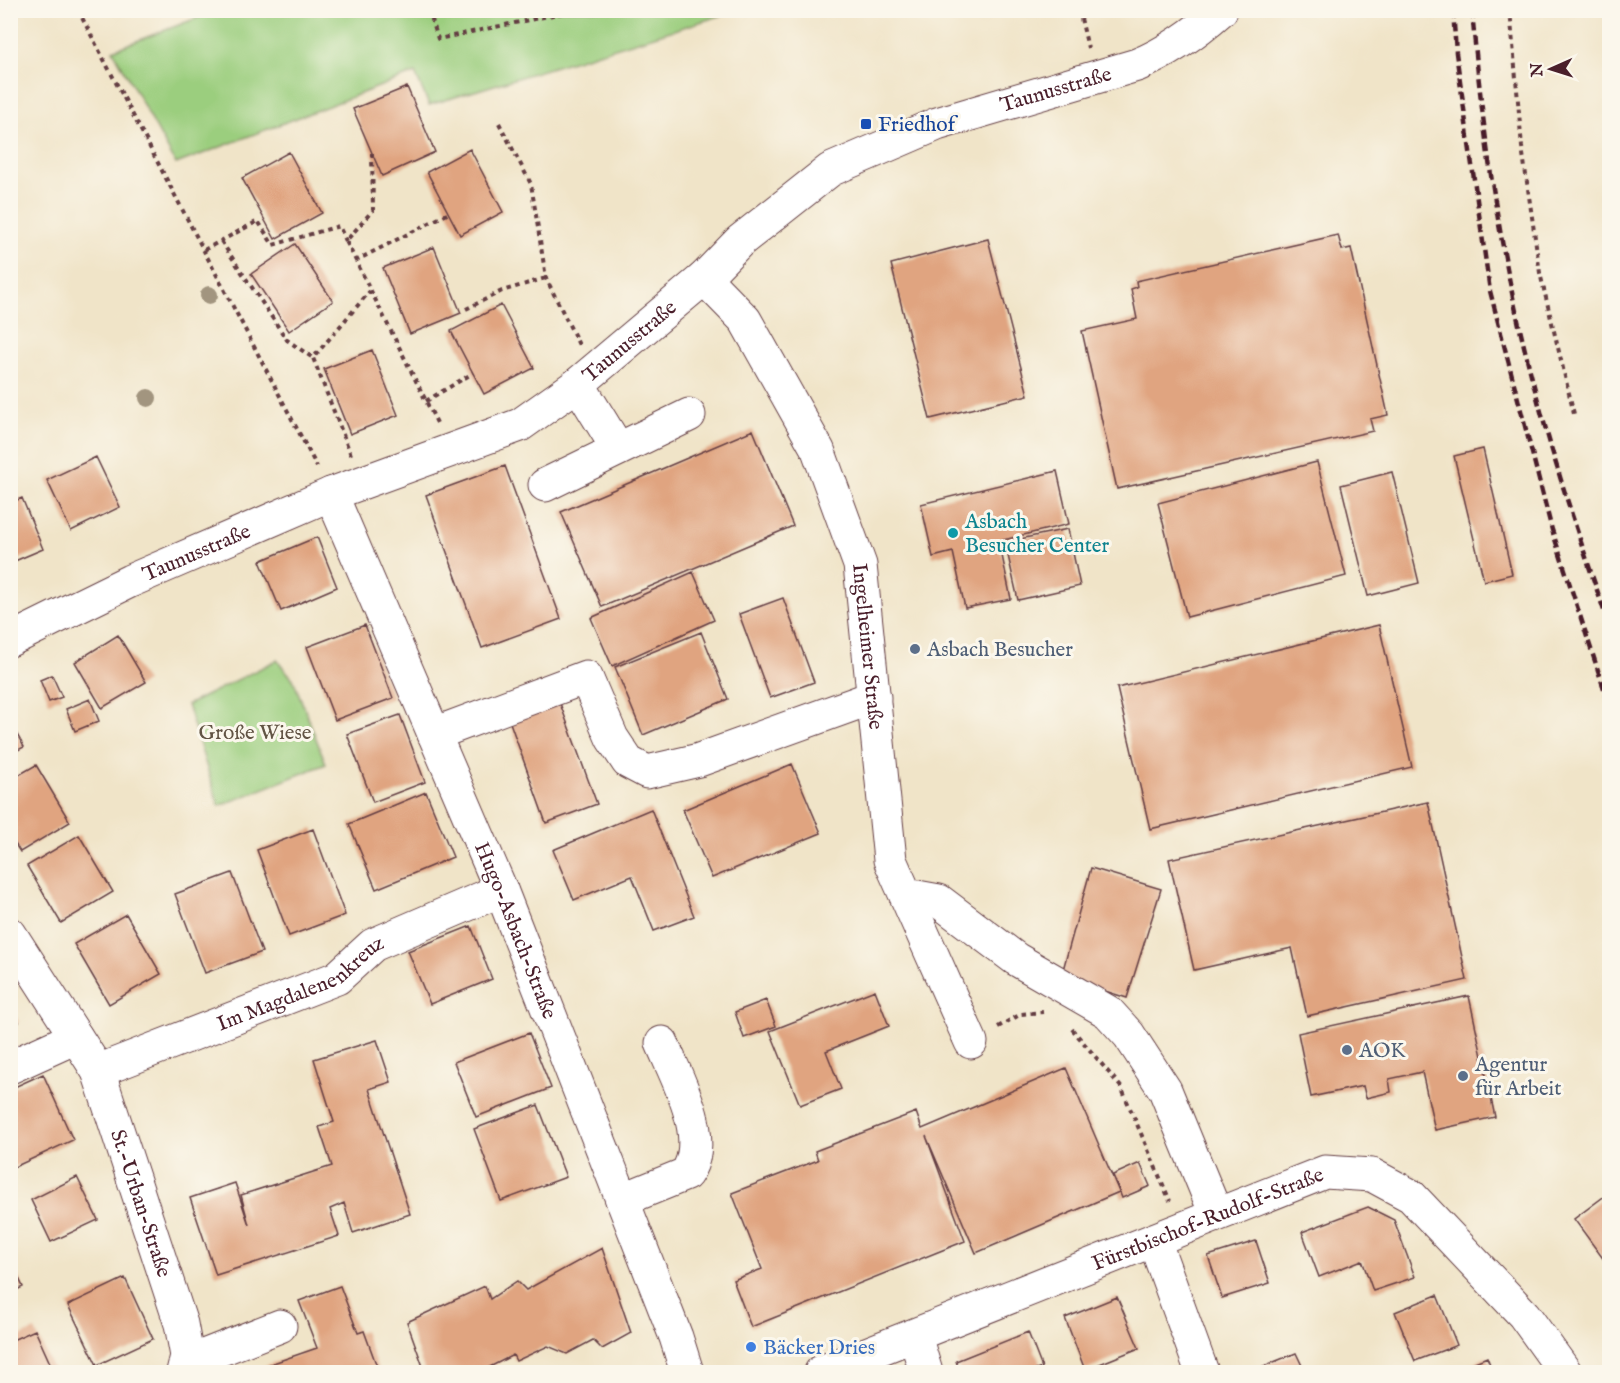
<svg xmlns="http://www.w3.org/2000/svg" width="1620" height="1383" font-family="'IM FELL English',serif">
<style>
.green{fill:#9bce7e;stroke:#727654;stroke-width:1.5}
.building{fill:#e0a480}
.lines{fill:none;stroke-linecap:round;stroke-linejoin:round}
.minor-casing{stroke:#633d43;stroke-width:35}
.path{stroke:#633d43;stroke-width:4;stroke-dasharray:4.5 4.5;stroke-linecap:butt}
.minor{stroke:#fff;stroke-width:33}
.rail{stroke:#4a1f2b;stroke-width:4.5;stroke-dasharray:9 4.5;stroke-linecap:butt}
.tree{fill:#a2957f}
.transit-dot{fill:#1a4fb4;stroke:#fbf7ec;stroke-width:2}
.culture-dot{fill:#0f9aa8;stroke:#fbf7ec;stroke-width:2}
.service-dot{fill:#5c6f8a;stroke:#fbf7ec;stroke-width:2}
.shop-dot{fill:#3f7fe0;stroke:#fbf7ec;stroke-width:2}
.labels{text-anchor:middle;stroke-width:6;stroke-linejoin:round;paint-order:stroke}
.street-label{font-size:21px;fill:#4a1f2b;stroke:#fbf7ec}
.transit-label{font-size:21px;fill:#164399;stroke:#fbf7ec;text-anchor:start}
.culture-label{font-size:21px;fill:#0d838f;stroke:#fbf7ec;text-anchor:start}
.service-label{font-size:21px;fill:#4e5e75;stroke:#fbf7ec;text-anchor:start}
.park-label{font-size:21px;fill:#625444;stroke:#fbf7ec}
.shop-label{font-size:21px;fill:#366cbe;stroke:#fbf7ec;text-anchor:start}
</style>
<rect width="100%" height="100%" fill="#fbf7ec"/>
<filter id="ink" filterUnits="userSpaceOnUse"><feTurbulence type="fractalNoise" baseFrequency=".0167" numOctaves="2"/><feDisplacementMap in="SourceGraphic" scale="12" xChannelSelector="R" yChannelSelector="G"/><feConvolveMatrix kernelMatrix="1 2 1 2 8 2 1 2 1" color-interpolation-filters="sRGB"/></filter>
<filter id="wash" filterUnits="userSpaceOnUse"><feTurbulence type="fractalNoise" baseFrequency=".008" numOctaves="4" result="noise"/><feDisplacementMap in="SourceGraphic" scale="24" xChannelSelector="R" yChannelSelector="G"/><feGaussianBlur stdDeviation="1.35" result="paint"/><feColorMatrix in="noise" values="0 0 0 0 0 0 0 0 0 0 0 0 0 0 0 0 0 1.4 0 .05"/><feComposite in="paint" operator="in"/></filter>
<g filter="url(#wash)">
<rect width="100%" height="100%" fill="#f0e4c8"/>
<path class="green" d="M 218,10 L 736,10 L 736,11 L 429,105 L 415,73 L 176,164 L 113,50 Z
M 277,660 L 293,679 L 326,764 L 219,806 L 187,705 Z"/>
<g id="blocks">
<path class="building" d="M 407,87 L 435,152 L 382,176 L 353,109 Z
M 470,149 L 503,212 L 460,235 L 427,172 Z
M 289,152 L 322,213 L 275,239 L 242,178 Z
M 1338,235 L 1342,250 L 1351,248 L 1388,415 L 1370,419 L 1373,431 L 1117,489 L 1082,331 L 1137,319 L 1131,289 L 1137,287 L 1136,281 Z
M 988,239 L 1028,395 L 930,419 L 891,264 Z
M 295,244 L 333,301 L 289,331 L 251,274 Z
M 434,247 L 461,313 L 410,334 L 383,268 Z
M 501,305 L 534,368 L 484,394 L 451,331 Z
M 372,350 L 398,415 L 350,434 L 324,369 Z
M 753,430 L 793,526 L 602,607 L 561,512 Z
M 1483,449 L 1512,574 L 1484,581 L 1454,456 Z
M 96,457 L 120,507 L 71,531 L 47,480 Z
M 1317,462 L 1346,576 L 1187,617 L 1158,503 Z
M 505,466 L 561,619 L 482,648 L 426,495 Z
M 1057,471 L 1069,524 L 999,541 L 1011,599 L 965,608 L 953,552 L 933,557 L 921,504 Z
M 1392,472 L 1419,583 L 1368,596 L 1341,485 Z
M 22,498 L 43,549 L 10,563 L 10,503 Z
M 1068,529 L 1080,586 L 1018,600 L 1005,542 Z
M 317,537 L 337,587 L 281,611 L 260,561 Z
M 693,572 L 714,620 L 612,666 L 591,618 Z
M 783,598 L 814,682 L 770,698 L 739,614 Z
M 365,625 L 393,698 L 335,720 L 307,647 Z
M 1379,625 L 1412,767 L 1150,829 L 1117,688 Z
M 701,632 L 728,699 L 643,735 L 615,667 Z
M 118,635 L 146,682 L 102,708 L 75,662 Z
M 52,675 L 62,697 L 49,702 L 40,680 Z
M 558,698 L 597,804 L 546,823 L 508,717 Z
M 90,699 L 99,721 L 75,731 L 66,709 Z
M 400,715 L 425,782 L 373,802 L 347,734 Z
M 10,722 L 24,747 L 10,754 Z
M 792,764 L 821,833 L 712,878 L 683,810 Z
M 36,765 L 70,822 L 20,852 L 10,836 L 10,780 Z
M 426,792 L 453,857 L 376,889 L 349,824 Z
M 1428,802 L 1467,980 L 1307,1016 L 1292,948 L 1194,970 L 1169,859 Z
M 651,809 L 694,916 L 654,931 L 632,876 L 574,900 L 553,850 Z
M 313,829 L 345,915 L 289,936 L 257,850 Z
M 79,835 L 113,892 L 61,923 L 27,866 Z
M 1091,868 L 1161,889 L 1127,998 L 1061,977 Z
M 232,873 L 262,952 L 205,973 L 175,894 Z
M 126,914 L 161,974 L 109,1004 L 74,944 Z
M 471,926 L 492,979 L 430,1004 L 408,951 Z
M 875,990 L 889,1026 L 826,1051 L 841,1089 L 800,1105 L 770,1031 Z
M 1469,996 L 1495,1117 L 1435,1130 L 1422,1072 L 1389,1079 L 1391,1092 L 1366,1098 L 1363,1086 L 1311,1097 L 1298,1033 Z
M 766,1000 L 776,1026 L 744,1038 L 735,1012 Z
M 10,1008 L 19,1022 L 10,1027 Z
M 529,1033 L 551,1088 L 476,1117 L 454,1062 Z
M 377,1040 L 391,1082 L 369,1089 L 410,1214 L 353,1233 L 344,1203 L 330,1209 L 339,1236 L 216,1275 L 190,1198 L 235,1183 L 249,1225 L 241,1195 L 332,1166 L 319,1127 L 334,1122 L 314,1059 Z
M 1066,1068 L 1119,1192 L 976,1253 L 926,1136 L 965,1241 L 751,1327 L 733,1280 L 762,1269 L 732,1193 L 818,1160 L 815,1151 L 916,1112 L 922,1129 Z
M 43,1074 L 73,1140 L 10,1169 L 10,1089 Z
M 538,1105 L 566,1177 L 501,1201 L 474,1129 Z
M 1140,1163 L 1150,1186 L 1122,1198 L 1113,1175 Z
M 77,1177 L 98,1220 L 51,1242 L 31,1200 Z
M 1610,1192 L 1610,1268 L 1574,1219 Z
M 1368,1207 L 1394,1220 L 1415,1277 L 1373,1291 L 1362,1260 L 1319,1277 L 1302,1232 Z
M 1256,1241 L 1270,1283 L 1222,1298 L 1208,1256 Z
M 602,1248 L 631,1333 L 602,1349 L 593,1340 L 567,1354 L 548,1346 L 516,1361 L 513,1355 L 480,1372 L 425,1372 L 407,1322 L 485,1286 L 490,1299 L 517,1281 L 526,1290 Z
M 10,1259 L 23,1287 L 10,1293 Z
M 125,1278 L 153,1339 L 97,1365 L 68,1305 Z
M 340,1286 L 358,1333 L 364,1331 L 379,1372 L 247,1372 L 317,1348 L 299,1301 Z
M 1437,1295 L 1457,1345 L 1415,1361 L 1395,1312 Z
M 1117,1297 L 1139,1348 L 1085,1370 L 1065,1318 Z
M 35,1330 L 54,1372 L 10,1372 L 10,1341 Z
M 1028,1332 L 1042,1368 L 1030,1372 L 960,1372 L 956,1361 Z
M 1296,1353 L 1305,1372 L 1249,1372 Z
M 1487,1357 L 1493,1372 L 1451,1372 Z"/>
</g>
</g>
<g filter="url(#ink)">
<use href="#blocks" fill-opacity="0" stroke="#633d43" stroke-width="1.5"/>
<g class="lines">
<g class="minor-casing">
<g id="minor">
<path id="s1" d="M 704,278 L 745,320 L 818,450 L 860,565 L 890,860 L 971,1042"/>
<path d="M 578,384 L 618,449"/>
<path d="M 545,485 L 689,415"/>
<path id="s2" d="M 331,494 L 501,890 L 676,1337 L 687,1372"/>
<path id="s3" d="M 10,640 L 130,581 L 331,494 L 520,425 L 578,384 L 704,278 L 740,241 L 830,170 L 937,124 L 1137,65 C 1169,52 1195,33 1221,10"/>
<path d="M 434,734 L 586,677 L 612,738 L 628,762 L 647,772 L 699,760 L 874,697"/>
<path d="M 906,895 L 939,901 L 1016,959 L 1108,1012 L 1129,1035 L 1165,1090 L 1216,1214"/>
<path id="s4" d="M 10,934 L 98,1071 L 181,1324 L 187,1356 L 183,1372"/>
<path d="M 10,1067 L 76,1037"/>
<path id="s5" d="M 98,1071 L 337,978 L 373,945 L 501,890"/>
<path d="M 622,1200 L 686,1174 C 711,1138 677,1079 662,1043"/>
<path d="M 1154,1240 L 1202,1372"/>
<path d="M 915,1336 L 926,1372"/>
<path d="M 187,1356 L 201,1357 L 280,1326"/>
<path id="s6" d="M 821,1372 L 1325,1172 L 1372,1175 L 1411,1196 L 1524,1315 L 1565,1372"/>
</g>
</g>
<path class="path" d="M 78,10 L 317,467
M 429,10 L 438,39 L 577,10
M 1079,10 L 1088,48
M 1510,10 L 1522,147 L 1540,273 L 1574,414
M 499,123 L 531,184 L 546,278 L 579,345
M 372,153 L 373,210 L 346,241 L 437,423
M 221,241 L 287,340 L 313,358
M 204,250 L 258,221 L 273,245 L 339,226 L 346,241
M 355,261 L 449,213
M 466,309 L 502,291 L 546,278
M 426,401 L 473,373
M 351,455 L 313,358 L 370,291
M 998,1027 L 1021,1014 L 1043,1012
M 1072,1029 L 1121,1087 L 1170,1201"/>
<use href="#minor" class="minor"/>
<path class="rail" d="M 1453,10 L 1456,53 L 1490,291 L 1552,530 L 1610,707
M 1472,10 C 1483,143 1504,279 1540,408 C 1560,482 1585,555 1610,628"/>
</g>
<g class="tree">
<circle cx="209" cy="295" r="9"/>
<circle cx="148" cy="398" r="9"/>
</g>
</g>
<rect class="transit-dot" x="860" y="118" width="12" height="12" rx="3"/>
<circle class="culture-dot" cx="953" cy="533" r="6"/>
<g class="service-dot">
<circle cx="915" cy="649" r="6"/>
<circle cx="1347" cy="1050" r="6"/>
<circle cx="1463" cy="1076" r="6"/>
</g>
<circle class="shop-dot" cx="751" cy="1347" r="6"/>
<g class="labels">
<g class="street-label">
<text dy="7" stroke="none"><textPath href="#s3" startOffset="1196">Taunusstraße</textPath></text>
<text dy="7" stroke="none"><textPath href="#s3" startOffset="692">Taunusstraße</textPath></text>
<text dy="7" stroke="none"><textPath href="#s3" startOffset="206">Taunusstraße</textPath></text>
<text dy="7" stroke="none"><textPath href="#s1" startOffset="412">Ingelheimer Straße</textPath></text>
<text dy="7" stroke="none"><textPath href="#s2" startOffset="474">Hugo-Asbach-Straße</textPath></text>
<text dy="7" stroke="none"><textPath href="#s5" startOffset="222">Im Magdalenenkreuz</textPath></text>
<text dy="7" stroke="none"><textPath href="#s4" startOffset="302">St.-Urban-Straße</textPath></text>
<text dy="7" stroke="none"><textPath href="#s6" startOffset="416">Fürstbischof-Rudolf-Straße</textPath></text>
</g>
<g class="transit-label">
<text x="878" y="131">Friedhof</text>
</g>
<g class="culture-label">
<text x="965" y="528">Asbach<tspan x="965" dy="24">Besucher Center</tspan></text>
</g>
<g class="service-label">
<text x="927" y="656">Asbach Besucher</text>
<text x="1359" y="1057">AOK</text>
<text x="1475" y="1071">Agentur<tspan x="1475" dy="24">für Arbeit</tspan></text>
</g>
<g class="park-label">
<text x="255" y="739">Große Wiese</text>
</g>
<g class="shop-label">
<text x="763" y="1354">Bäcker Dries</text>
</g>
</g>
<rect width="1620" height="1383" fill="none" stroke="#fbf7ec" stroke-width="36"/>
<g transform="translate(1551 69) rotate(267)" stroke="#fbf7ec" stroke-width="4.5" paint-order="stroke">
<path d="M0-4.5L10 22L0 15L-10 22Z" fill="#4a1f2b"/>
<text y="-9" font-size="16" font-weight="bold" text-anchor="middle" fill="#4a1f2b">N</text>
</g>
</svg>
